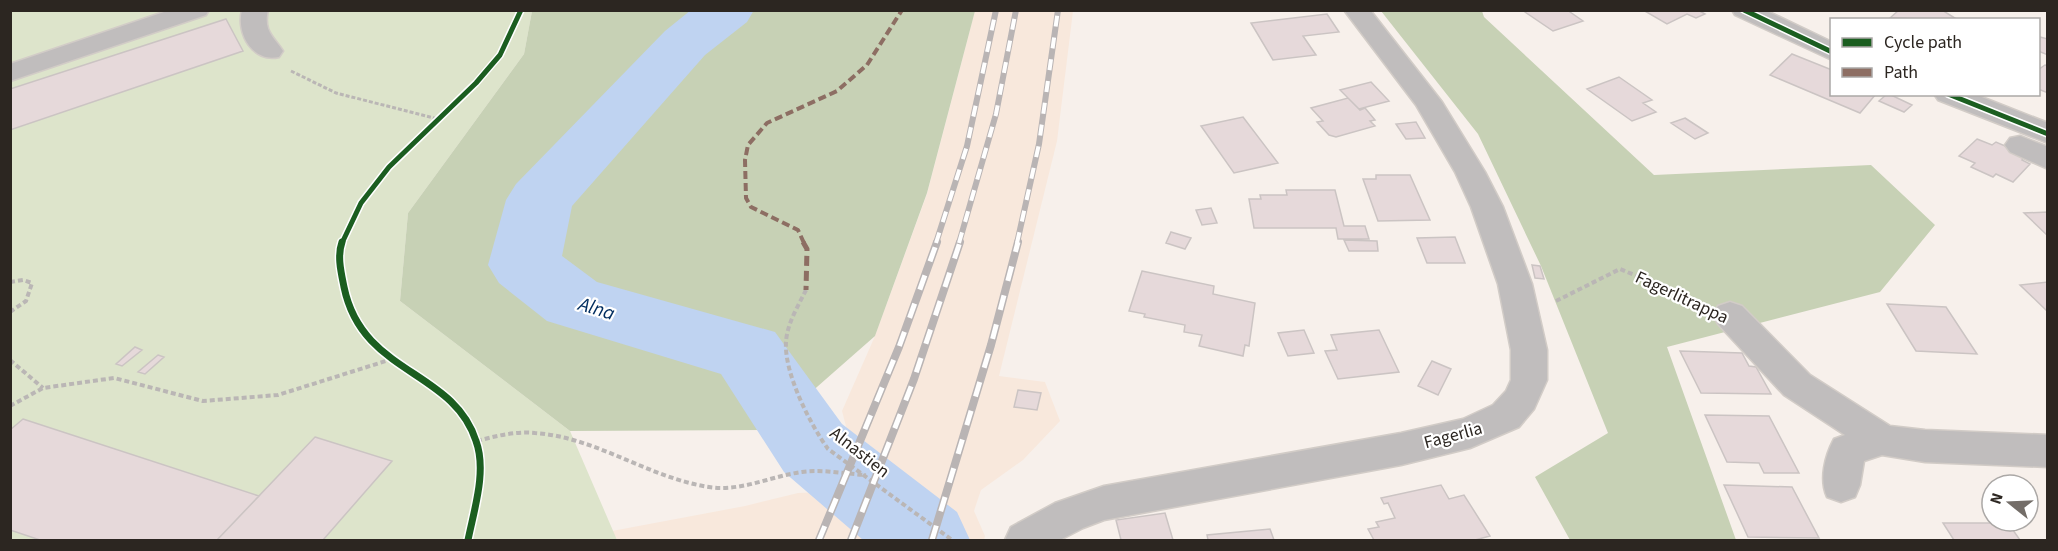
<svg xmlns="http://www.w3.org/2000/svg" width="2058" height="551" font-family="'Source Sans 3',sans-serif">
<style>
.built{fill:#f8e8dc}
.green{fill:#dde4cb}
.forest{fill:#c7d1b5}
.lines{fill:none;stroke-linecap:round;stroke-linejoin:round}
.river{fill:#bfd3f1;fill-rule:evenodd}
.building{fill:#e6d9da;stroke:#cbc4c3;stroke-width:1.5}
.minor-casing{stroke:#d2ccc7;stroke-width:3}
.path-far1{stroke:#bab6b5;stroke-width:3;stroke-dasharray:4 2;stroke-linecap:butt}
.path{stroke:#bab6b5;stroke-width:4;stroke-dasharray:5 3;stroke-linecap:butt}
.minor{fill:#c0bdbd;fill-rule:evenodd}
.rail-far1-casing{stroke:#b9b4b4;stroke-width:6}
.rail-casing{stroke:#b9b4b4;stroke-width:8}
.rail-far1{stroke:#fff;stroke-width:4;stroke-dasharray:11;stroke-linecap:butt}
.rail{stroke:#fff;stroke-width:5;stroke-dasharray:15;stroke-linecap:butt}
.quiet-far1{stroke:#8d6e63;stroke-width:4;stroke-dasharray:8 4;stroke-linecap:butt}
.quiet{stroke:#8d6e63;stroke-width:5;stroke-dasharray:10 5;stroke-linecap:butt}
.cycleway-far1-casing{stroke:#fff;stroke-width:8}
.cycleway-casing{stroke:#fff;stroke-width:10}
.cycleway-far1{stroke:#1b5e20;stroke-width:5}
.cycleway{stroke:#1b5e20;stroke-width:7}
.labels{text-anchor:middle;stroke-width:4.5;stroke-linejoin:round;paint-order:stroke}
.street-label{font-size:18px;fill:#2c2621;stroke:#fff}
.water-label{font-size:20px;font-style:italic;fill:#022e60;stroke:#fff}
</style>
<rect width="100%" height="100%" fill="#f7f0eb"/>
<path class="built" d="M 975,11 L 1073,11 L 1057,141 L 999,376 L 1045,382 L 1060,421 L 1023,460 L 981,490 L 974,511 L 985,536 L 984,540 L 617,540 L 612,531 L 745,506 L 798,493 L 823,492 L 848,434 L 842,411 L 875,336 L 927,194 Z"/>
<path class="green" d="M 10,11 L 532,11 L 524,54 L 408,213 L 400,301 L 570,431 L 617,540 L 11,540 Z"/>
<path class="forest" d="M 532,11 L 975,11 L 927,193 L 875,336 L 768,430 L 570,431 L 400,301 L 408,213 L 524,54 Z
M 1381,11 L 1482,11 L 1484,17 L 1654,175 L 1871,165 L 1935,225 L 1880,292 L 1667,347 L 1736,540 L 1570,540 L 1535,477 L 1608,433 L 1541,266 L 1478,134 Z"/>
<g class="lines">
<path class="river" d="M 691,10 L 754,10 L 747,22 L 705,55 L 572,206 L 562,256 L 597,282 L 775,332 L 842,424 L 957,512 L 970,540 L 863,540 L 784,472 L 721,374 L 547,321 L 499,283 L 488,265 L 506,200 L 516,184 L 665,31 Z"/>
</g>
<path class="building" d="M 1522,10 L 1567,10 L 1583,21 L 1553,31 Z
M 1643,10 L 1698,10 L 1705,14 L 1696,18 L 1687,14 L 1667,24 Z
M 1899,10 L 1942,10 L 1958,20 L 1890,18 Z
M 1327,14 L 1339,32 L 1303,36 L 1316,55 L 1273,60 L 1251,23 Z
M 226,19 L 243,51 L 10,130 L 10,89 Z
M 2040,37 L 2048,39 L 2048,55 L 2038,51 Z
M 1792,54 L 1832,70 L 1832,94 L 1876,94 L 1860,113 L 1770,75 Z
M 2045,65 L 2048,66 L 2048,93 L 2038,89 L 2038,70 Z
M 1619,77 L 1652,100 L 1643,103 L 1656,112 L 1632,121 L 1587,89 Z
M 1371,82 L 1389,101 L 1359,109 L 1340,90 Z
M 1887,94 L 1889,94 L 1912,105 L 1904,112 L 1879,101 Z
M 1348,98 L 1360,110 L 1365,108 L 1375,120 L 1370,121 L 1375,126 L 1336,137 L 1329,135 L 1317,122 L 1323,121 L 1311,108 Z
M 1243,117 L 1278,163 L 1234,173 L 1201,126 Z
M 1685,118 L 1708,133 L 1695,139 L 1671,123 Z
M 1416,122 L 1425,138 L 1406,139 L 1396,124 Z
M 1977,139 L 1992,145 L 1996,142 L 2026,155 L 2022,160 L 2030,164 L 2013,182 L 1996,174 L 1993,177 L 1971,167 L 1975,163 L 1959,156 Z
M 1376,175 L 1410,175 L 1430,220 L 1378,221 L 1363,179 L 1376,179 Z
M 1286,190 L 1335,190 L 1344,226 L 1365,226 L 1369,239 L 1338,239 L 1336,228 L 1254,228 L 1249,199 L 1261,199 L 1260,195 L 1287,195 Z
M 1211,208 L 1217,223 L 1202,225 L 1196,210 Z
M 2048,212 L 2048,236 L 2024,213 Z
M 1171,232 L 1191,238 L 1185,249 L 1166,243 Z
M 1455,237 L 1465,263 L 1427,263 L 1417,238 Z
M 1344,240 L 1377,241 L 1378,251 L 1349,251 Z
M 1532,265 L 1540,266 L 1544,279 L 1535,278 Z
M 1142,271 L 1214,286 L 1213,294 L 1255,303 L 1249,346 L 1245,345 L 1243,356 L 1199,346 L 1202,335 L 1184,332 L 1185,325 L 1144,317 L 1145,314 L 1129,311 Z
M 2048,282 L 2048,312 L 2020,285 Z
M 1887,304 L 1946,307 L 1977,354 L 1916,351 Z
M 1304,330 L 1314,353 L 1288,356 L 1278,333 Z
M 1379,330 L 1399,372 L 1338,379 L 1325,351 L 1337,350 L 1331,335 Z
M 135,347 L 142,350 L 122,366 L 116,364 Z
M 1680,351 L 1742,353 L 1749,366 L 1756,367 L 1771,394 L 1701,393 Z
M 158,355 L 164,357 L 145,374 L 138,372 Z
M 1432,361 L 1451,369 L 1438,395 L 1418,386 Z
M 1018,390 L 1041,393 L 1037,410 L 1014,407 Z
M 1705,415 L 1769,416 L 1799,473 L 1764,473 L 1759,463 L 1727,462 Z
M 23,419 L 259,496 L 217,540 L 40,540 L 10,530 L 10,430 Z
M 315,437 L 392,461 L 323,540 L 217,540 Z
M 1441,485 L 1449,499 L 1464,495 L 1490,536 L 1475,540 L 1374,540 L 1368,529 L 1379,527 L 1376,522 L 1395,518 L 1388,503 L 1384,504 L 1381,498 Z
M 1724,485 L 1792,487 L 1819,538 L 1748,537 Z
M 1165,513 L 1173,540 L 1121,540 L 1116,520 Z
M 1943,523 L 2008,523 L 2020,540 L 1940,540 L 1954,540 Z
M 1270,529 L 1274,540 L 1208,540 L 1207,535 Z"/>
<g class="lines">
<g class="minor-casing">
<path id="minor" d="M 170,10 L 209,10 L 206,15 L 10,81 L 10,64 Z
M 242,10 L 268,10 C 263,31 273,36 283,51 L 279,57 C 253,63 236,34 242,10 Z
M 1344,10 L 1370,10 L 1442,102 L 1485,172 L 1503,207 L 1532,284 L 1547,350 L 1547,380 L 1534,409 L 1519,427 L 1470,448 L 1401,465 L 1104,520 L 1083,528 L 1060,540 L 1005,540 L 1011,527 L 1055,503 L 1104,486 L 1401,433 L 1463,419 L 1493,405 L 1506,391 L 1511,380 L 1511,350 L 1498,284 L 1471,207 L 1455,172 L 1416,105 Z
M 1732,10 L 1765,10 L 1832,42 L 1832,60 L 1735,15 Z
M 1934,94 L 1974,94 L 2048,123 L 2048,143 L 1938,100 Z
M 2020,136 L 2048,147 L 2048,169 L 2010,152 L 2005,145 L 2010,138 Z
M 1730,302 L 1742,306 L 1810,375 L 1890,426 L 1925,430 L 2048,435 L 2048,467 L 1925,462 L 1882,455 L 1864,461 L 1860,485 L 1855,497 L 1841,502 L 1827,497 C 1819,479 1825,456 1834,439 L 1845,435 L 1784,395 L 1718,324 L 1713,315 L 1718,306 Z"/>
</g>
<path class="path-far1" d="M 291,71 L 336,93 L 438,119"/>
<path class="path" d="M 10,282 L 23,280 L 32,283 L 26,301 L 10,312
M 806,290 C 798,306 787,324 786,342 C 784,373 810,424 828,449 L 952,540
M 1556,301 L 1620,269 L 1696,301
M 10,360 L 43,388
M 10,406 L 43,388 L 114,378 L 203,401 L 278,395 L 389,360
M 477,441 C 496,436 515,431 535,433 C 596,437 649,478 709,487 C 741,492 771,476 802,472 C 824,469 845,474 866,475"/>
<use href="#minor" class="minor"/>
<g class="rail-far1-casing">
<path id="rail-far1" d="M 936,243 L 967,146 L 996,10
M 959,243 L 996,114 L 1016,10
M 1017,243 L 1039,144 L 1058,10"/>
</g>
<g class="rail-casing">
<path id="rail" d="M 819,540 L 899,347 L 937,242
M 851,540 L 914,379 L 960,242
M 932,540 L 991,345 L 1018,242"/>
</g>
<use href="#rail-far1" class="rail-far1"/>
<use href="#rail" class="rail"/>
<path class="quiet-far1" d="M 804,243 L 798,230 L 751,207 L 746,198 L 745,160 L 748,145 L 767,123 L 837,91 L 867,65 L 902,10"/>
<path class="quiet" d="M 803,242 L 807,249 L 806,290"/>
<g class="cycleway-far1-casing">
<path id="cycleway-far1" d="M 1744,10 L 1832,52
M 1948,94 L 2048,134
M 342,243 L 361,203 L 389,167 L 476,83 L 500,55 L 521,10"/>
</g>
<g class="cycleway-casing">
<path id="cycleway" d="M 342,242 C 337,256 341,272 344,287 C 362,375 453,369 476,441 C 487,471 474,510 468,540"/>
</g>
<use href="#cycleway-far1" class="cycleway-far1"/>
<use href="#cycleway" class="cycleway"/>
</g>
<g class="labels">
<g class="street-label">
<text transform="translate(1682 297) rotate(25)" y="6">Fagerlitrappa</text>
<text transform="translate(1453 435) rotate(-15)" y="6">Fagerlia</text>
<text transform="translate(860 452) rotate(38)" y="6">Alnastien</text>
</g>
<g class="water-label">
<text transform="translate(597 308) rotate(17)" y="7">Alna</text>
</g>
</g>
<rect width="2058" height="551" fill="none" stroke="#2c2621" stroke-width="24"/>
<rect x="1830" y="18" width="210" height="78" fill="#ffffff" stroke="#aba8a6" stroke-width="1.5"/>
<rect x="1842" y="38" width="30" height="9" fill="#1b5e20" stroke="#aba8a6" stroke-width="1.5"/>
<text x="1884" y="48" font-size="18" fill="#2c2621">Cycle path</text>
<rect x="1842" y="68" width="30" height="9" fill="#8d6e63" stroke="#aba8a6" stroke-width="1.5"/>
<text x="1884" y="78" font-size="18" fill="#2c2621">Path</text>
<g transform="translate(2010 503) rotate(288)"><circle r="28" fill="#ffffff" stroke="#aba8a6" stroke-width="1.5"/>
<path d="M0-4.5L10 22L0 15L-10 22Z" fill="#736d68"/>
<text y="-9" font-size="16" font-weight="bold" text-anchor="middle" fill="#2c2621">N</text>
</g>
</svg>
